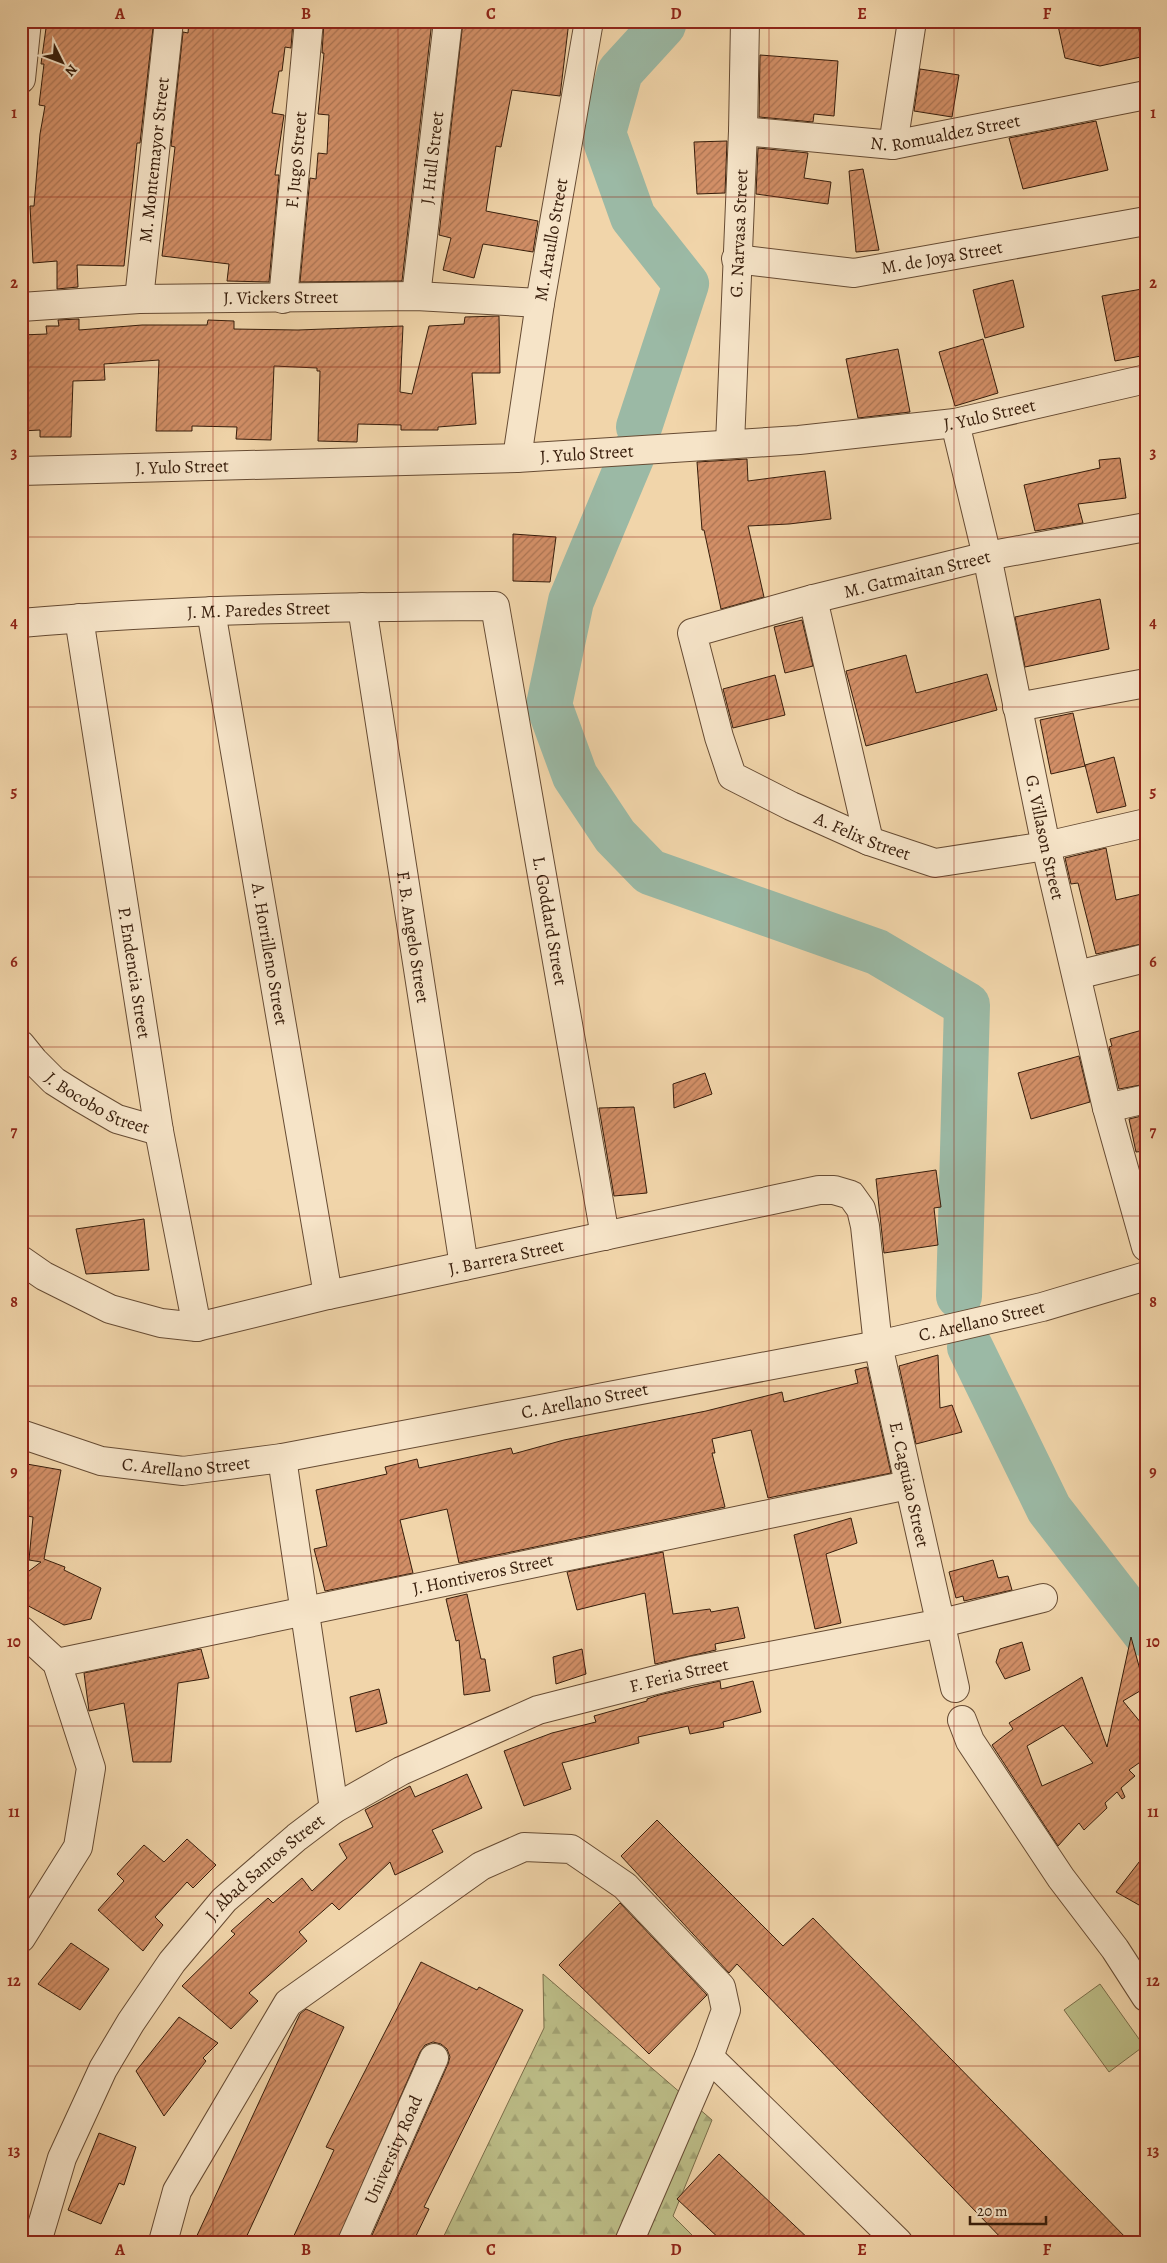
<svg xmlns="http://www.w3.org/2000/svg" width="1167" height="2263" font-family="Alegreya,serif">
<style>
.forest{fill:url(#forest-firs);stroke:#7a6d49}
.garden{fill:#bcbd87;stroke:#7a6d49}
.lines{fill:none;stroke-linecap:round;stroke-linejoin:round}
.river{stroke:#9bb9a5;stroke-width:46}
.building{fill:url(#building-hatch);stroke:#371d0b;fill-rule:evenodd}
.minor-casing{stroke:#664b33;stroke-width:30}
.minor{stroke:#f6e4c8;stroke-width:28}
.grid{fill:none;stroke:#8f2418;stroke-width:1;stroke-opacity:0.55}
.labels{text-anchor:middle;stroke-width:4;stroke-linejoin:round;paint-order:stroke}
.street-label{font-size:18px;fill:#371d0b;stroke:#f6e4c8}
.neatline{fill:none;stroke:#8f2418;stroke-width:2}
.grid-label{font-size:16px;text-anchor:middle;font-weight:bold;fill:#8f2418}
</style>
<defs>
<pattern id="forest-firs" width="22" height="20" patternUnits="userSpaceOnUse" patternTransform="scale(1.25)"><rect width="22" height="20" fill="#bcbd87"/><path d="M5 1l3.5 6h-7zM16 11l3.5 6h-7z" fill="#a2a273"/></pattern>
<pattern id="building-hatch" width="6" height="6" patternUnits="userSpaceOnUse" patternTransform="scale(1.25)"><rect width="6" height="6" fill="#d28f67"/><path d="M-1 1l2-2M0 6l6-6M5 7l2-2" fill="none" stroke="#ab7453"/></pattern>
</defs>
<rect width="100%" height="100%" fill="#f1d5aa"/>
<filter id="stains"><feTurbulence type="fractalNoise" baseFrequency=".004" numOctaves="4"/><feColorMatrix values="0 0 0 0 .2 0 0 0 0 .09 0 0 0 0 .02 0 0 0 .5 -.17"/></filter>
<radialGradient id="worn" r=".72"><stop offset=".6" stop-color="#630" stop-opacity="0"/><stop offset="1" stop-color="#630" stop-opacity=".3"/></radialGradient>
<path class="forest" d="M 543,1974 L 712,2120 L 673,2216 L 699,2242 L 441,2242 L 544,2028 Z"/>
<path class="garden" d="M 1100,1984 L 1144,2046 L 1109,2072 L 1064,2010 Z"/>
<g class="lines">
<path class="river" d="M 639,427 L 686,284 L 633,217 L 603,133 L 620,72 L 663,25 L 664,21
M 633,453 L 571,601 L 549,705 L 575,776 L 615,836 L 650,872 L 877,952 L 967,1005 L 959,1296
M 970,1347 L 1049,1509 L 1146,1634"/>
</g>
<path class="building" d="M 47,21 L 97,21 L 153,28 L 140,143 L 137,143 L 124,266 L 77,265 L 78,287 L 57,289 L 57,261 L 33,263 L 30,206 L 34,206 L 40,134 L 45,106 L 39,105 L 44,64 L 41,64 Z
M 189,21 L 293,21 L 291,48 L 285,47 L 282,71 L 279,71 L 272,113 L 284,115 L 275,175 L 279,175 L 269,282 L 227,281 L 229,264 L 162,256 L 175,147 L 171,146 L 183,32 L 188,33 Z
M 324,21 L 432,21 L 402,281 L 300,282 L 310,178 L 316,179 L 318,153 L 327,154 L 329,115 L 318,114 L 324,53 L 322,53 Z
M 463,21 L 569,21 L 560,96 L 512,90 L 501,147 L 496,146 L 486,211 L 538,221 L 533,252 L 483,244 L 474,278 L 443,270 L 451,238 L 439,235 Z
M 1057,21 L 1137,21 L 1145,56 L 1100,66 L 1065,58 Z
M 760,55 L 838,61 L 834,116 L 814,114 L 813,122 L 759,117 Z
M 920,69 L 959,75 L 952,117 L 914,111 Z
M 1096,121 L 1108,170 L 1023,189 L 1009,138 Z
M 727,141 L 725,193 L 697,194 L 694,142 Z
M 758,148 L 808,153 L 804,178 L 831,182 L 828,204 L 756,194 Z
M 863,169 L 879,250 L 856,252 L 849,171 Z
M 1013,280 L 1024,327 L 985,338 L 973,290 Z
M 1142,289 L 1146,311 L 1146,355 L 1115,361 L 1102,296 Z
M 499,316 L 500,373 L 472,373 L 476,424 L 438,427 L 438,430 L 401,430 L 401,425 L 358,424 L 357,442 L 318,441 L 320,371 L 317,371 L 317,368 L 274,366 L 271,440 L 236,439 L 237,427 L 192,426 L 192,431 L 156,431 L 159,360 L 104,364 L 105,380 L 73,381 L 71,437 L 40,437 L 40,430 L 21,431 L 21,335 L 47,334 L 46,326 L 59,326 L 58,320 L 79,319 L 79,330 L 142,325 L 207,325 L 208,320 L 234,321 L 234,329 L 298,330 L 403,326 L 400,392 L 412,394 L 429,326 L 464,324 L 465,317 Z
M 983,339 L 998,393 L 955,406 L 939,352 Z
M 898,349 L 910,412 L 858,418 L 846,359 Z
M 1120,458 L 1126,498 L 1078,504 L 1083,523 L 1035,531 L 1024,485 L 1100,468 L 1099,460 Z
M 747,459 L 748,481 L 825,471 L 831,519 L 789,524 L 748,526 L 764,597 L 721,609 L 704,530 L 702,530 L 697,462 Z
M 513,534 L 556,537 L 550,582 L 513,581 Z
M 1100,599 L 1109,649 L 1025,667 L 1015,617 Z
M 802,620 L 813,666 L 785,673 L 774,627 Z
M 906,655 L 916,693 L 987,674 L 997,710 L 866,746 L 846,671 Z
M 775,675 L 785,715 L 733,728 L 723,689 Z
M 1073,713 L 1085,766 L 1051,774 L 1040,720 Z
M 1114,757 L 1126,806 L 1097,813 L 1085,765 Z
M 1106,848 L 1116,900 L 1146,893 L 1146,943 L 1096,954 L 1078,883 L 1071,884 L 1065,858 Z
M 1146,1029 L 1146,1084 L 1119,1089 L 1109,1047 L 1112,1046 L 1110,1039 Z
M 1079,1056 L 1090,1102 L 1031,1119 L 1018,1073 Z
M 705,1073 L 712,1094 L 674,1108 L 673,1084 Z
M 634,1107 L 647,1193 L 614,1196 L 599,1108 Z
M 1146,1115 L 1146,1151 L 1136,1152 L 1129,1119 Z
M 936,1170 L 941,1207 L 934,1208 L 938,1245 L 884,1253 L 876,1179 Z
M 144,1219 L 149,1270 L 86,1274 L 76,1229 Z
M 938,1355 L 940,1408 L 952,1405 L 962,1432 L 916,1444 L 899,1366 Z
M 867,1367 L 891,1473 L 768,1498 L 751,1430 L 712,1439 L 715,1453 L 712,1453 L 725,1507 L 459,1563 L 447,1509 L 400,1520 L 413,1573 L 325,1591 L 314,1549 L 327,1546 L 316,1490 L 387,1474 L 385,1467 L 417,1459 L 419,1468 L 511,1448 L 513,1454 L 564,1440 L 706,1411 L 782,1392 L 784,1402 L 858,1383 L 855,1370 Z
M 21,1463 L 61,1470 L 44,1559 L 65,1567 L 64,1570 L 101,1588 L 91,1619 L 64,1625 L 21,1602 L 21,1581 L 25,1574 L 41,1562 L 29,1560 L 33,1517 L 21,1515 Z
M 851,1518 L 857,1543 L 826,1554 L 841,1623 L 815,1629 L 794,1535 Z
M 663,1552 L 673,1614 L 710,1609 L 711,1612 L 738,1607 L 745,1638 L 715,1644 L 716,1650 L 655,1664 L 645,1593 L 577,1610 L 567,1572 Z
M 993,1560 L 998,1578 L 1008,1576 L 1012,1590 L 964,1601 L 963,1596 L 956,1598 L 949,1572 Z
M 467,1594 L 481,1659 L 485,1659 L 490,1691 L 464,1695 L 459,1640 L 456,1641 L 446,1599 Z
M 1131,1637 L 1145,1688 L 1123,1701 L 1146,1729 L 1146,1758 L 1129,1770 L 1135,1776 L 1121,1788 L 1125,1797 L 1122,1799 L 1117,1792 L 1105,1803 L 1107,1808 L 1084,1830 L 1079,1823 L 1058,1846 L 992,1745 L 1013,1729 L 1009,1723 L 1082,1677 L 1107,1747 ZM 1063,1725 L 1093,1763 L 1042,1786 L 1027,1746 Z
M 1022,1642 L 1030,1670 L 1005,1679 L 996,1662 L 1000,1649 Z
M 201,1649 L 209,1678 L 178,1683 L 171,1762 L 133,1762 L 124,1703 L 89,1711 L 84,1673 Z
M 582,1649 L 586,1674 L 556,1684 L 553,1657 Z
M 720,1681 L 721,1689 L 753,1681 L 761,1712 L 723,1722 L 724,1727 L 690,1734 L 688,1726 L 638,1737 L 639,1743 L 562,1763 L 571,1789 L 524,1806 L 504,1751 L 552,1733 L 596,1722 L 594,1716 L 647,1701 L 647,1699 L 659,1695 Z
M 379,1689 L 387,1723 L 356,1732 L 350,1697 Z
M 467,1774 L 482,1808 L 432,1830 L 443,1852 L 395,1875 L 390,1862 L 339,1910 L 332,1903 L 299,1932 L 307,1941 L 249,1993 L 258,2001 L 231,2029 L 182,1986 L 235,1934 L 231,1931 L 268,1898 L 273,1903 L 302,1878 L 312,1891 L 347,1858 L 339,1844 L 373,1827 L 365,1810 L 410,1786 L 415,1797 Z
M 657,1820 L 783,1946 L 813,1918 L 1130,2242 L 1005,2242 L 737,1964 L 729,1973 L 621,1856 Z
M 187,1839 L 216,1865 L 193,1888 L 187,1882 L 155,1917 L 163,1925 L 143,1951 L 98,1910 L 124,1881 L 117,1874 L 144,1845 L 164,1862 Z
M 1146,1853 L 1146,1909 L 1116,1892 Z
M 620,1903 L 707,1995 L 649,2054 L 559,1965 Z
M 71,1943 L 109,1969 L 80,2010 L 38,1984 Z
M 421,1962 L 477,1990 L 479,1987 L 523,2010 L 424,2207 L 429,2209 L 413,2242 L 369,2242 L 448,2064 L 450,2057 L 447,2049 L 441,2044 L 433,2042 L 425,2045 L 420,2052 L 337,2242 L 291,2242 L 334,2150 L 326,2147 Z
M 306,2009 L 344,2027 L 244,2242 L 194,2242 L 300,2014 Z
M 179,2017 L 218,2043 L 203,2058 L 206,2061 L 164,2116 L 136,2071 Z
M 99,2133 L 136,2147 L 124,2185 L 119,2183 L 101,2224 L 68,2210 Z
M 719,2154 L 812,2242 L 723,2242 L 677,2199 Z"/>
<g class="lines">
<g class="minor-casing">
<g id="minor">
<path d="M 21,79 L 27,21"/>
<path id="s1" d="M 743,131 L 893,145 L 1146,95"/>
<path d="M 893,145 L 912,21"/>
<path id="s2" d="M 736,259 L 854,273 L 1146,221"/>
<path id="s3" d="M 416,296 L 448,21"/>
<path id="s4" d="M 139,299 L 169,21"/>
<path id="s5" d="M 283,299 L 309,21"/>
<path id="s6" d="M 21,307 L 139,299 L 416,296 L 540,303"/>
<path id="s7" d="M 955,423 L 987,556 L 1046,846 L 1107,1108 L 1146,1247"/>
<path id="s8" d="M 730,444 L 743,131 L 745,21"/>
<path id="s9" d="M 517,458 L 540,303 L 589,21"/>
<path id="s10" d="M 21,471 L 517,458 L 799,440 L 955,423 L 1146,379"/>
<path id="s11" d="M 1146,527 L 987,556 L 813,599 L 692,633 L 719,737 L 732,776 L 791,806 L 869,841 L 935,863 L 1046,846 L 1146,823"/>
<path d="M 813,599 L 869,841"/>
<path id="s12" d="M 362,607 L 464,1266"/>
<path id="s13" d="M 211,611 L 328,1295"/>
<path id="s14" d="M 79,618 L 159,1131 L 197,1327"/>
<path id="s15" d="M 21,623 C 179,609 337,607 495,606 L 605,1236"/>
<path d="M 1017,707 L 1146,683"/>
<path d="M 1077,975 L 1146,958"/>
<path id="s16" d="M 21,1045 L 34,1061 L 54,1081 L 81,1098 L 117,1119 L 159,1131"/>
<path d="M 1107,1108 L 1146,1099"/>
<path id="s17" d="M 21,1260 L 44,1276 L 110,1309 L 161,1323 L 197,1327 L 328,1295 L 819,1190 L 834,1190 L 851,1195 L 861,1209 L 865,1226 L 878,1345 L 955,1688"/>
<path id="s18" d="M 21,1434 L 101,1461 L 183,1471 L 282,1458 L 878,1345 L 1042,1307 L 1146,1276"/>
<path d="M 282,1458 L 334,1809"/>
<path d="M 21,1630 L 57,1663 L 91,1768 L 78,1847 L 21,1938"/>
<path id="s19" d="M 57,1663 L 908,1485"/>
<path d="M 962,1720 L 970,1741 L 1061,1878 L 1115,1949 L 1146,1997"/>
<path id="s20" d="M 37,2242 L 62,2158 L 103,2069 L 131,2022 L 172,1962 L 224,1900 L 297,1837 L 334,1809 L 401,1771 L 538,1710 L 691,1671 L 942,1623 L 1043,1598"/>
<path d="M 163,2242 L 177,2191 L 288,2003 L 481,1866 L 524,1847 L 571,1849 L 625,1886 L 721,1987 L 726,2010 L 709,2057"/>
<path id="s21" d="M 352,2242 L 434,2058"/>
<path d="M 629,2242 L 709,2057 L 898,2242"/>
</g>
</g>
<use href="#minor" class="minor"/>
</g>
<path class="grid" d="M 213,21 L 213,2242M 398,21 L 398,2242M 584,21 L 584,2242M 769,21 L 769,2242M 954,21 L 954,2242M 21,197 L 1146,197M 21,367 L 1146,367M 21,537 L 1146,537M 21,707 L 1146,707M 21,877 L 1146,877M 21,1047 L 1146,1047M 21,1216 L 1146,1216M 21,1386 L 1146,1386M 21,1556 L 1146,1556M 21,1726 L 1146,1726M 21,1896 L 1146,1896M 21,2066 L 1146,2066"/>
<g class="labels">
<g class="street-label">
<text dy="6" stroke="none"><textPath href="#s1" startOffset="204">N. Romualdez Street</textPath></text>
<text dy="6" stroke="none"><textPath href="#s3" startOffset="139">J. Hull Street</textPath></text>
<text dy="6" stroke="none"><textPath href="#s4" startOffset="140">M. Montemayor Street</textPath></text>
<text dy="6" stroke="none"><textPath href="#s5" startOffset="140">F. Jugo Street</textPath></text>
<text dy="6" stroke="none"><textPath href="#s8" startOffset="211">G. Narvasa Street</textPath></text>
<text dy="6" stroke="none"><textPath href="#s9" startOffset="221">M. Araullo Street</textPath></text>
<text dy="6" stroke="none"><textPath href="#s2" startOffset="208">M. de Joya Street</textPath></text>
<text dy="6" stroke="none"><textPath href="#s6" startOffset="260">J. Vickers Street</textPath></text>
<text dy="6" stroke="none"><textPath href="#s10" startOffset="971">J. Yulo Street</textPath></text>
<text dy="6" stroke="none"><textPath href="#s10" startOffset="566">J. Yulo Street</textPath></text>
<text dy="6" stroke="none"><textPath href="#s10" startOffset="161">J. Yulo Street</textPath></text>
<text transform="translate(917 574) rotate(-14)" y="6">M. Gatmaitan Street</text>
<text dy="6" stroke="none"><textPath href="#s15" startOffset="238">J. M. Paredes Street</textPath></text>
<text dy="6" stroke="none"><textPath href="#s11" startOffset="759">A. Felix Street</textPath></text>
<text dy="6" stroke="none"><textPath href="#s7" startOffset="424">G. Villason Street</textPath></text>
<text dy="6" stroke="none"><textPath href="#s15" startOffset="794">L. Goddard Street</textPath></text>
<text dy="6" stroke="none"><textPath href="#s12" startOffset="334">F. B. Angelo Street</textPath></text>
<text dy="6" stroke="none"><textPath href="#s13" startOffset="348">A. Horrilleno Street</textPath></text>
<text dy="6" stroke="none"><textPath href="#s14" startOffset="359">P. Endencia Street</textPath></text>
<text dy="6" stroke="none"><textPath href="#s16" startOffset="98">J. Bocobo Street</textPath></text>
<text dy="6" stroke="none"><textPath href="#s17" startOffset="508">J. Barrera Street</textPath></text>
<text dy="6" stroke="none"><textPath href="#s18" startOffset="980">C. Arellano Street</textPath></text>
<text dy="6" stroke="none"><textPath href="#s18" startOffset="575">C. Arellano Street</textPath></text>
<text dy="6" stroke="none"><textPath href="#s18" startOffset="170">C. Arellano Street</textPath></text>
<text dy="6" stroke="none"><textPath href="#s17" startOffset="1158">E. Caguiao Street</textPath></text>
<text dy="6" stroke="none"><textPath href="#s19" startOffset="435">J. Hontiveros Street</textPath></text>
<text dy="6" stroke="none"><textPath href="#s20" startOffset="909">F. Feria Street</textPath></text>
<text dy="6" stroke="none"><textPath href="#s20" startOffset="446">J. Abad Santos Street</textPath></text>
<text dy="6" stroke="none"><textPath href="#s21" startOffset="101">University Road</textPath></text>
</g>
</g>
<rect width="1167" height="2263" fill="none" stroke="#f1d5aa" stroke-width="55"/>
<g transform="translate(62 62) rotate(132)" stroke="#f6e4c8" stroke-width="4" paint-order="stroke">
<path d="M0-4L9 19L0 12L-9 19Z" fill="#371d0b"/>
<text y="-8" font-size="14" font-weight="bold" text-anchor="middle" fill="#371d0b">N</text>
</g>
<path d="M970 2216v8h76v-8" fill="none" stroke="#371d0b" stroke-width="2.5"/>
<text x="977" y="2216" font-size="15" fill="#371d0b" stroke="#f6e4c8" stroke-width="4" paint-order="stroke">20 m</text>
<rect x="28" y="28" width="1112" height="2208" class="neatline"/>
<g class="grid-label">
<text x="120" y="19">A</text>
<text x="306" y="19">B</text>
<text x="491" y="19">C</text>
<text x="676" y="19">D</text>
<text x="862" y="19">E</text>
<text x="1047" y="19">F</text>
<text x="14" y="118">1</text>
<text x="1153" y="118">1</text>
<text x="14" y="288">2</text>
<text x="1153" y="288">2</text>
<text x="14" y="458">3</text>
<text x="1153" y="458">3</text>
<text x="14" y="628">4</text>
<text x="1153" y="628">4</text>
<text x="14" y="797">5</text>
<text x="1153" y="797">5</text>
<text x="14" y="967">6</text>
<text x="1153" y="967">6</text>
<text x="14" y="1137">7</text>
<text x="1153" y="1137">7</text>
<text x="14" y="1307">8</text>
<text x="1153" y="1307">8</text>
<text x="14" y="1477">9</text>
<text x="1153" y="1477">9</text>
<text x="14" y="1647">10</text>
<text x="1153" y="1647">10</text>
<text x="14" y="1817">11</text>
<text x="1153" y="1817">11</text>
<text x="14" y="1986">12</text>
<text x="1153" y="1986">12</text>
<text x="14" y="2156">13</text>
<text x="1153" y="2156">13</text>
<text x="120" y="2255">A</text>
<text x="306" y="2255">B</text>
<text x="491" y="2255">C</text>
<text x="676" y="2255">D</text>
<text x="862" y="2255">E</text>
<text x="1047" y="2255">F</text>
</g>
<rect width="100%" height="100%" filter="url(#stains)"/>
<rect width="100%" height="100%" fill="url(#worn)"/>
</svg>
